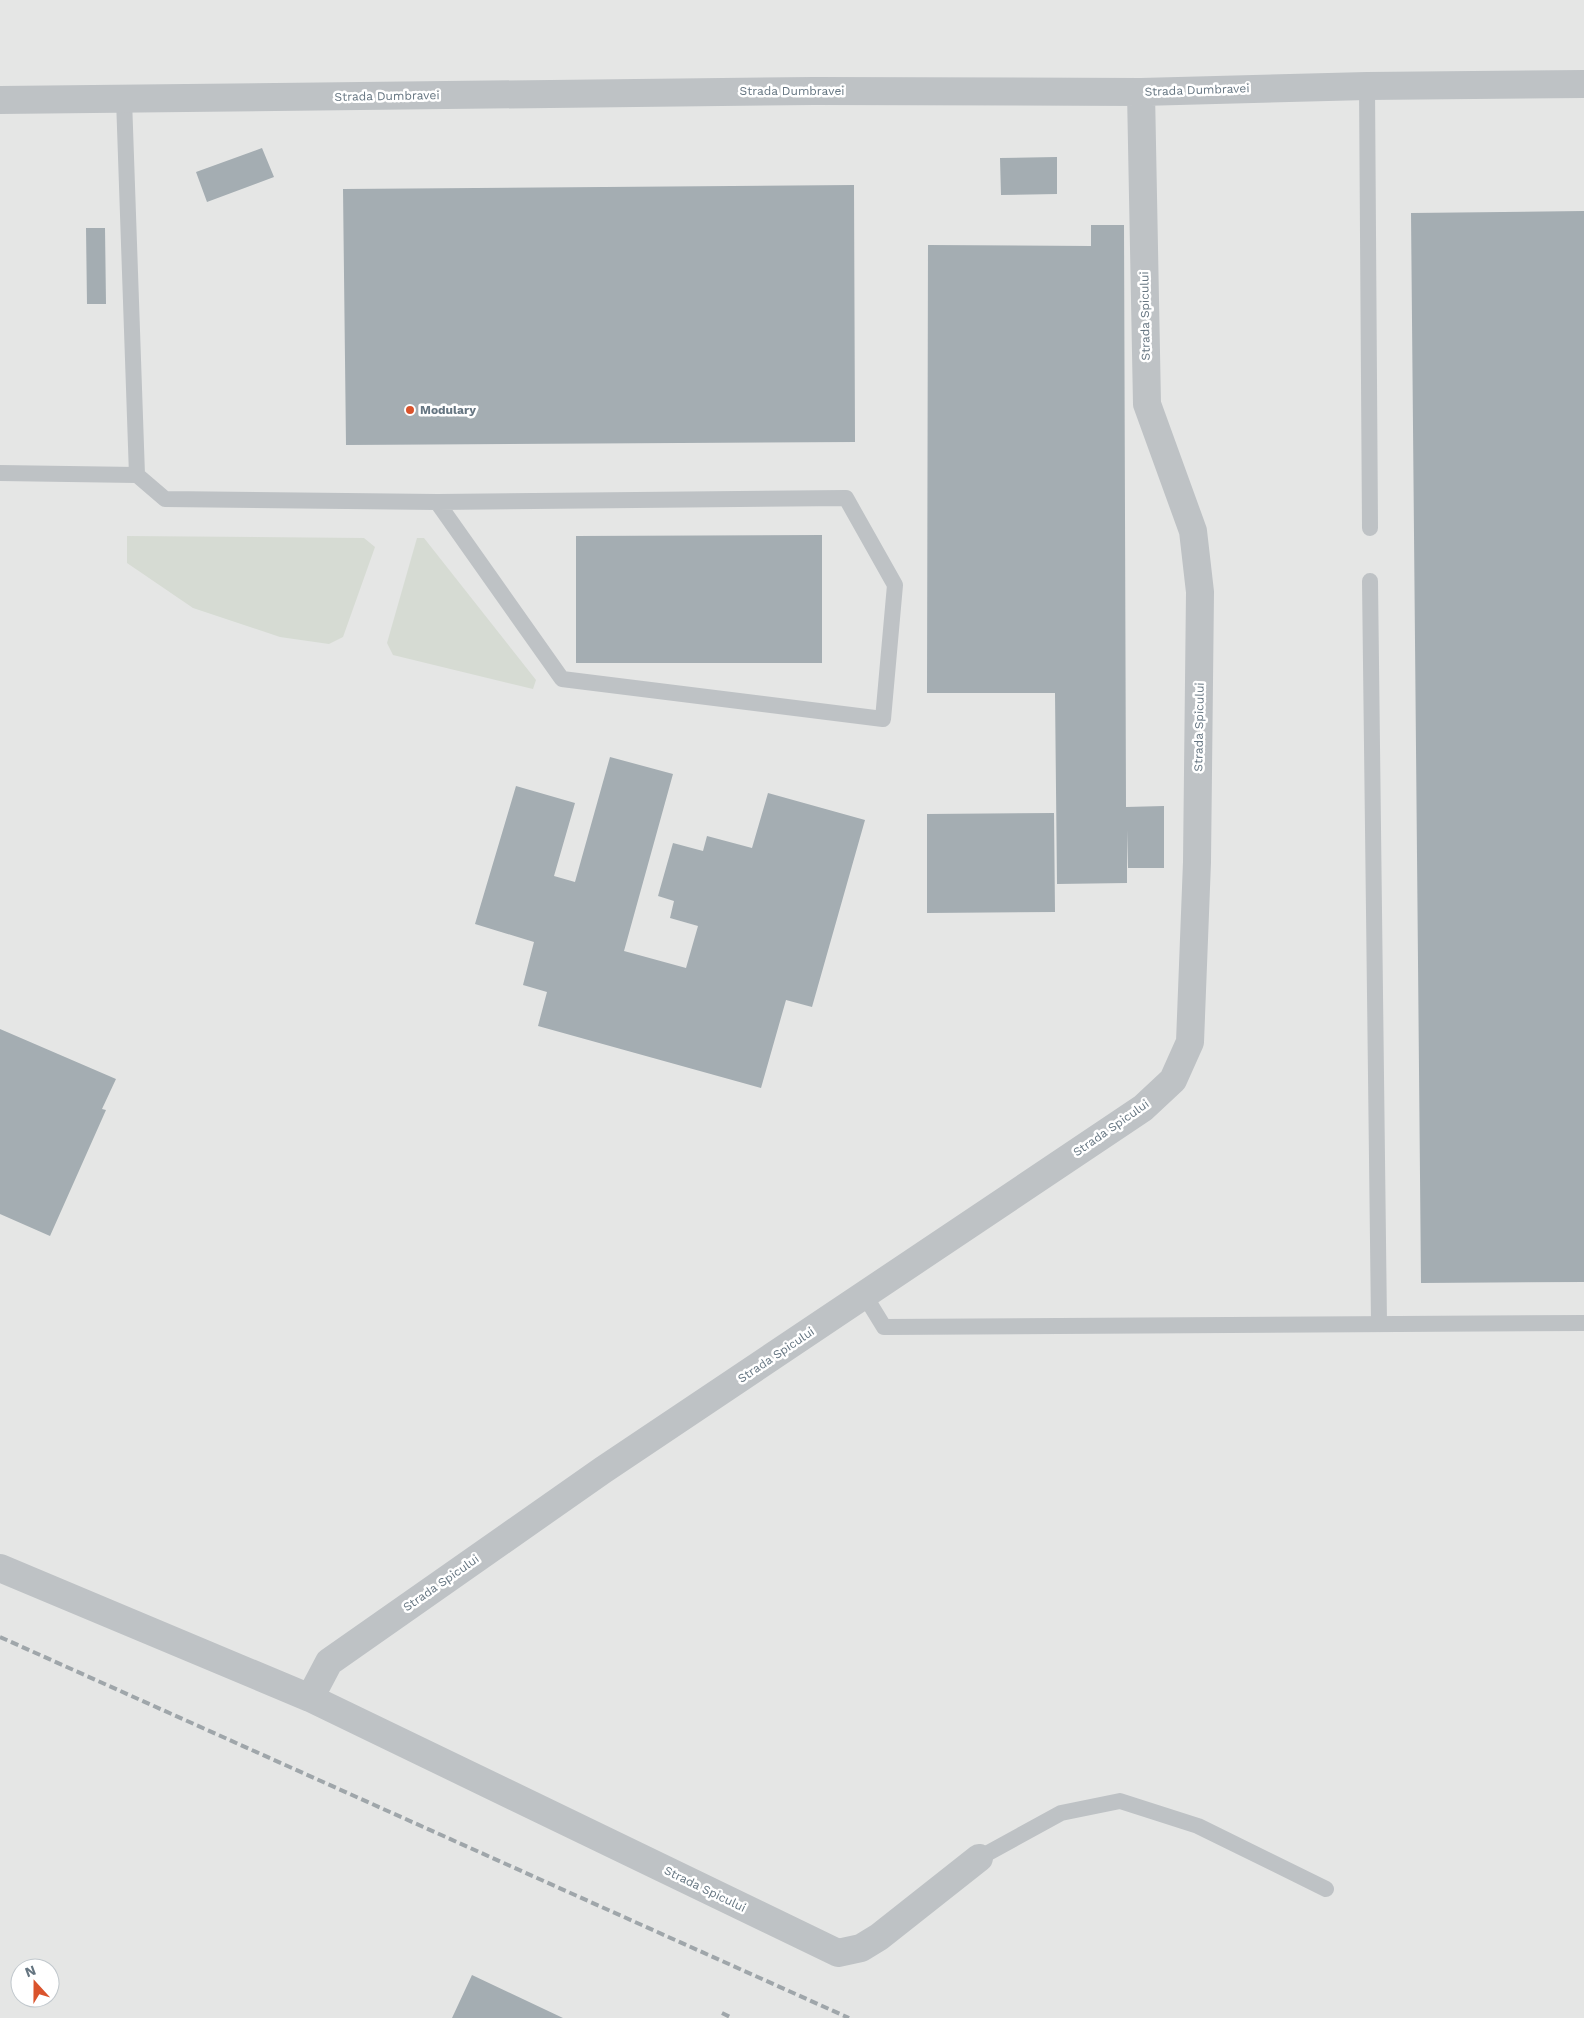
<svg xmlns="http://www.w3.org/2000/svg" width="1584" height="2018" font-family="'Work Sans',sans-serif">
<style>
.built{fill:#e5e6e5;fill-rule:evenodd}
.green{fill:#d6dbd3}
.building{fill:#a4adb2}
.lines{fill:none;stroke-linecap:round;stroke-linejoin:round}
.lane{stroke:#bec2c5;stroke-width:16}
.street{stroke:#bec2c5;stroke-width:28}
.rail{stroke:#9fa6aa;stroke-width:4;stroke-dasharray:8 4;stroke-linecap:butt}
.poi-dot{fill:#da532c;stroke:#fff;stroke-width:2}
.labels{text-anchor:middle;stroke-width:5;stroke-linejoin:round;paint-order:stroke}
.street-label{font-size:12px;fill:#657581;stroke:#fff}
.poi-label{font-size:12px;font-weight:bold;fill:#657581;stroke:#fff;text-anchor:start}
</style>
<rect width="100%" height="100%" fill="#f5f5f1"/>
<path class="built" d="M 0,0 L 1584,0 L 1584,2018 L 0,2018 ZM 20,1968 L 50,1968 L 50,1998 L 20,1998 Z"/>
<path class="green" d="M 127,536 L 364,538 L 375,547 L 343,637 L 329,644 L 280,637 L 193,608 L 127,563 Z
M 417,538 L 424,538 L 536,680 L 533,689 L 393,655 L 387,643 Z"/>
<path class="building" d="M 262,148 L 274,177 L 207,202 L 196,172 Z
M 1057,157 L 1057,194 L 1001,195 L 1000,158 Z
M 854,185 L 855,442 L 346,445 L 343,189 Z
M 1584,211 L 1584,1282 L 1421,1283 L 1411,213 Z
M 1091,225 L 1124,225 L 1126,807 L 1164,806 L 1164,868 L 1128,868 L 1127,830 L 1127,883 L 1057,884 L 1055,693 L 927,693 L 928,245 L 1091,246 Z
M 86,228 L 105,228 L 106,304 L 87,304 Z
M 822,535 L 822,663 L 576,663 L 576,536 Z
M 610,757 L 673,774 L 624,951 L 686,968 L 698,926 L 670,918 L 674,901 L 658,896 L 673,843 L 703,851 L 707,836 L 752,848 L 768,793 L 865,820 L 812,1007 L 786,1000 L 761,1088 L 538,1026 L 547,992 L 523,985 L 534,942 L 475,924 L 516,786 L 575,803 L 554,876 L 575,882 Z
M 1054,813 L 1055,912 L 927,913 L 927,814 Z
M 0,1029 L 116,1079 L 102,1109 L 106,1110 L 50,1236 L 0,1214 Z
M 472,1975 L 563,2018 L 452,2018 Z"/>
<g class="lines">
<path class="lane" d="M 1367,86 L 1370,528
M 124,99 L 137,475
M 0,473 L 137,475 L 165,499 L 437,502 L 846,498 L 895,585 L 883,719 L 562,679 L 437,502
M 1370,581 L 1379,1323
M 865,1296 L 884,1327 L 1584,1323
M 979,1858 L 1061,1813 L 1120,1801 L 1198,1826 L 1326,1889"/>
<path class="street" d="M 0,100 L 814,91 L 1141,92 L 1367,86 L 1584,84
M 0,1568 L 310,1698 L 838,1953 L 861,1948 L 879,1937 L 979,1858
M 310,1698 L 329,1662 L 603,1470 L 1143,1108 L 1173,1080 L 1190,1042 L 1197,862 L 1200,592 L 1193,531 L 1147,404 L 1141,92"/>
<path class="rail" d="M 0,1637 L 849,2018
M 722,2013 L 732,2018"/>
</g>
<circle class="poi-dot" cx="410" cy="410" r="5"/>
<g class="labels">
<g class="street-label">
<text transform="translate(1197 90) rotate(-2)" y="4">Strada Dumbravei</text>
<text x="792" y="95">Strada Dumbravei</text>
<text transform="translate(387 96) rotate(-1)" y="4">Strada Dumbravei</text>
<text transform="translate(1145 316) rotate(-91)" y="4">Strada Spicului</text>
<text transform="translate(1199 727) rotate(-89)" y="4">Strada Spicului</text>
<text transform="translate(1111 1128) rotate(-35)" y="4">Strada Spicului</text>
<text transform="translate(776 1355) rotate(-34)" y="4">Strada Spicului</text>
<text transform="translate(441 1583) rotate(-35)" y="4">Strada Spicului</text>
<text transform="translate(705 1889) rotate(26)" y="4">Strada Spicului</text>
</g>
<g class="poi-label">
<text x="420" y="414">Modulary</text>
</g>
</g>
<g transform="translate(35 1983) rotate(339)"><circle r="24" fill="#ffffff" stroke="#c1c8cd"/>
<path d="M0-4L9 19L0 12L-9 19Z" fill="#da532c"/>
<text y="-8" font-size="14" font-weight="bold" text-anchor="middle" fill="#657581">N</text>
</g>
</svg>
